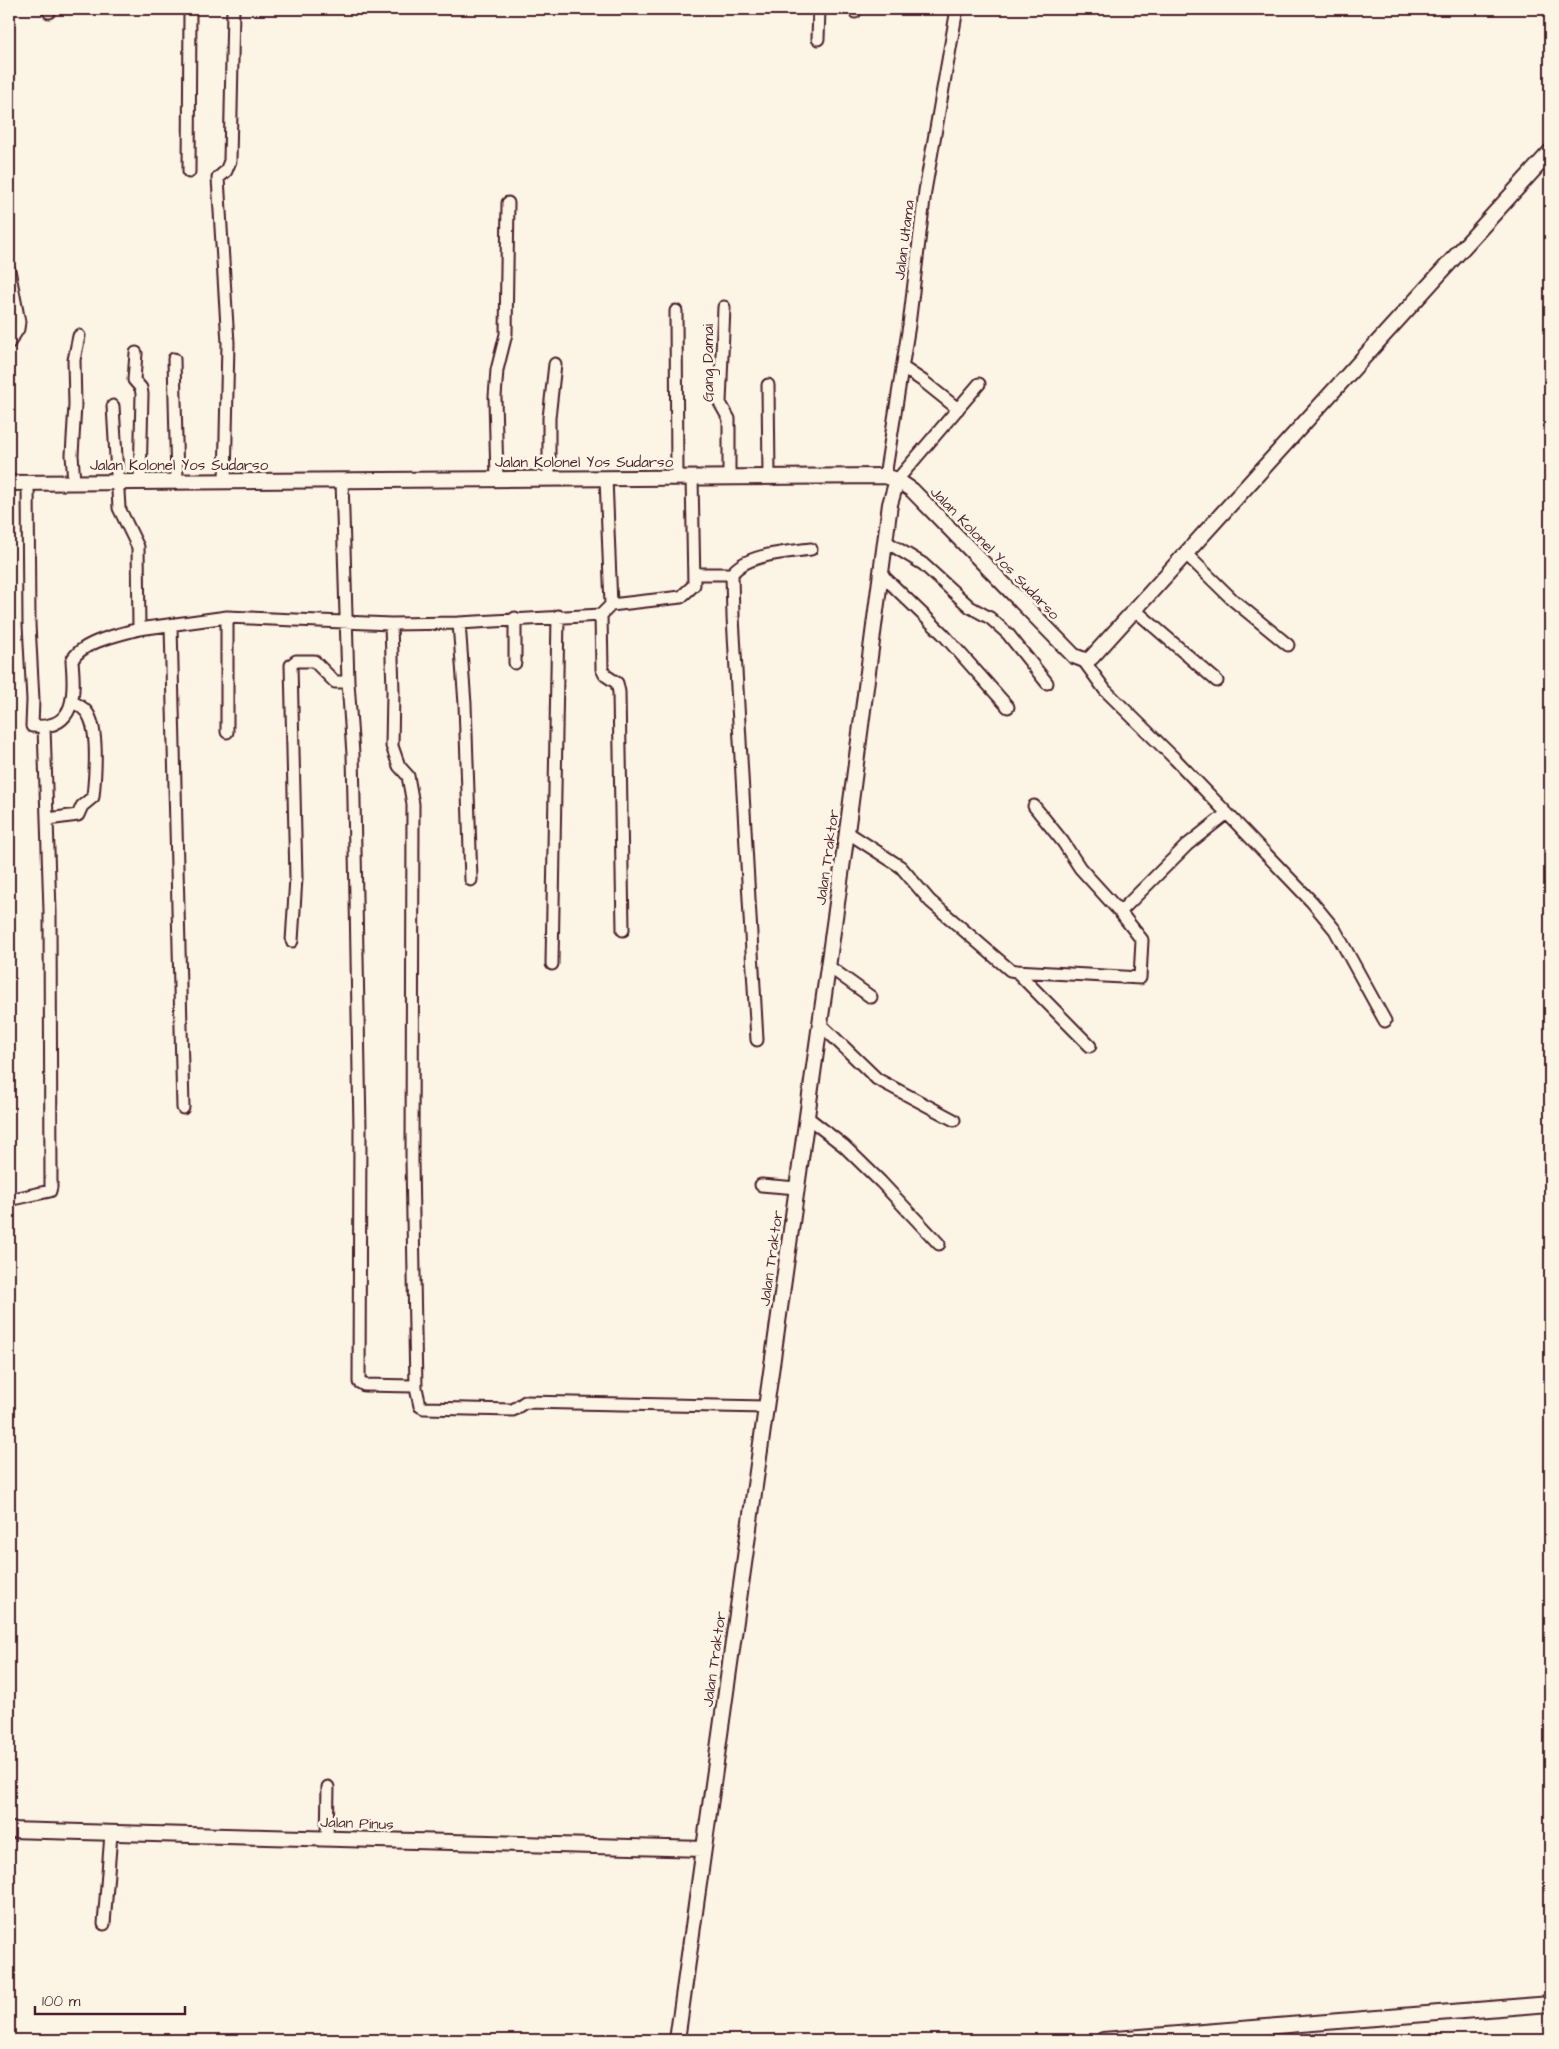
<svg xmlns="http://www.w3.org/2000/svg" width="1559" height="2049" font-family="'Architects Daughter',sans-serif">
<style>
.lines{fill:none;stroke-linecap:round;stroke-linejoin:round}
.minor-casing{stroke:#4a1f2b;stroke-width:15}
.tertiary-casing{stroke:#4a1f2b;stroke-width:18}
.minor{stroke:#fcf5e5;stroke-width:11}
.tertiary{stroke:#fcf5e5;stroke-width:14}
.labels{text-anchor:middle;stroke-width:5;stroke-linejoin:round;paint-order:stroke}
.street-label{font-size:15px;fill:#4a1f2b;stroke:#fcf5e5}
</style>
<rect width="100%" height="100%" fill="#fcf5e5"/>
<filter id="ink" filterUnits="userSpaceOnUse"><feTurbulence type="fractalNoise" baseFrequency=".02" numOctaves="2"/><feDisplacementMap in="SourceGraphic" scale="10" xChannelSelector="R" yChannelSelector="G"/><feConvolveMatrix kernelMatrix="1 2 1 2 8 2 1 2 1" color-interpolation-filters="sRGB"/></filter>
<g filter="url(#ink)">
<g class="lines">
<g class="minor-casing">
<path id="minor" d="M 49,9 L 49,12
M 855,9 L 855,12
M 818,39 L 819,9
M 189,172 L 190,9
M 9,270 L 19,322 L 18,329 L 9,343
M 724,307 L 720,403 L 729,419 L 729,476
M 676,311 L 677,477
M 136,353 L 134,380 L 141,388 L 142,394 L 140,482
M 174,359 L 177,481
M 902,367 L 923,381 L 958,409
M 768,385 L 769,476
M 113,406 L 119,508 L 138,547 L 139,629 L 227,617 L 391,624 L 459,623 L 601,615
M 885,476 L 909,325 L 925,191 L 957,9
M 549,478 L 549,418 L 555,364
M 606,478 L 611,605
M 497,479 L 495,397 L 497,370 L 506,334 L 508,203
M 342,480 L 348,682 L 353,754 L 356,898 L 360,1130 L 359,1382 L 364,1385 L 413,1386 L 416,1388 L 420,1406 L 424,1408 L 513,1410 L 525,1402 L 766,1407
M 897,480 L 979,384
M 225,481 L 228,343 L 218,178 L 226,171 L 230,161 L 233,9
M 74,482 L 72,455 L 75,405 L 74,360 L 79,336
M 28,483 L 29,624 L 33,700 L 32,726 C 76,730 75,695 72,661 C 80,642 121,634 139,629
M 885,541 L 923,564 L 970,607 L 990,618 L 1008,634 L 1047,683
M 1186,554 L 1233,600 L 1288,645
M 696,574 L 732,574 C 745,554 789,552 811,549
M 732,574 L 733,617 L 757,1040
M 881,574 L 943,634 L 1008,707
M 1135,610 L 1217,681
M 227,617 L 227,732
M 515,618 L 515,663
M 459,623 L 465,704 L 471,880
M 391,624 L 393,692 L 392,746 L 399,766 L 408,776 L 413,804 L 412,1161 L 416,1388
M 171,626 L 183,1108
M 1084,661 L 1105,690 L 1175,759 L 1312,902 L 1335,930 L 1385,1021
M 1034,806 L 1063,842 L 1080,868 L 1120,912
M 48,819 L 78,815 L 82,806 L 93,797 C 95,777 98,736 90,718 C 87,710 80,706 73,702
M 847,832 L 901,867 L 930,901 L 1010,970 L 1016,971 L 1090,1046
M 623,930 L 619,692 L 617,683 L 605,675 L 602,669 L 601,615 L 611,605 L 681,597 L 694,585 L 692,477
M 292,941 L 296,878 L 291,665 L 296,661 L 314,661 L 335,682 L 348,682
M 552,964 L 558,616
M 828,966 L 871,997
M 1016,971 L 1140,978 L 1142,940 L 1120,912 L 1187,845 L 1226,814
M 820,1024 L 877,1079 L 954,1120
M 807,1117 L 844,1146 L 881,1182 L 939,1244
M 761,1185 L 797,1188
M 9,1200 L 50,1191 L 51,1187 L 50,911 L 44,727
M 327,1839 L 328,1787
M 104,1924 L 111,1834"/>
</g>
<g class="tertiary-casing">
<path id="tertiary" d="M 9,483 L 885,476 L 897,480 L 912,490 L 1074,656 L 1087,661 L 1092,657 L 1550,152
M 9,1830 L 704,1849
M 677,2040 L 847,832 L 890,504 L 897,480
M 1103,2040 L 1550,2004"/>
</g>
<use href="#minor" class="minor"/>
<use href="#tertiary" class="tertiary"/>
</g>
</g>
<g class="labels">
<g class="street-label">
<text transform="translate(904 240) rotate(-83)" y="5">Jalan Utama</text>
<text transform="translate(708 363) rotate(-90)" y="5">Gang Damai</text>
<text x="584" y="467">Jalan Kolonel Yos Sudarso</text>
<text x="179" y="470">Jalan Kolonel Yos Sudarso</text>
<text transform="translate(995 553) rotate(46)" y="5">Jalan Kolonel Yos Sudarso</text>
<text transform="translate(827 857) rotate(-82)" y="5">Jalan Traktor</text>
<text transform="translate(771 1258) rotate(-82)" y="5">Jalan Traktor</text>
<text transform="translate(714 1659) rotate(-82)" y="5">Jalan Traktor</text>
<text transform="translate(357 1823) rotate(2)" y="5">Jalan Pinus</text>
</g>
</g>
<rect width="1559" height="2049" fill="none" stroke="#fcf5e5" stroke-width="30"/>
<rect x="15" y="15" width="1529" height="2019" fill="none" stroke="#4a1f2b" stroke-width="2" filter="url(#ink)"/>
<path d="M35 2006v8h150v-8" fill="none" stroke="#4a1f2b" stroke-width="2.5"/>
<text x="42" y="2006" font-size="15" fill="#4a1f2b" stroke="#fcf5e5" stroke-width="4" paint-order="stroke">100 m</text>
</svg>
